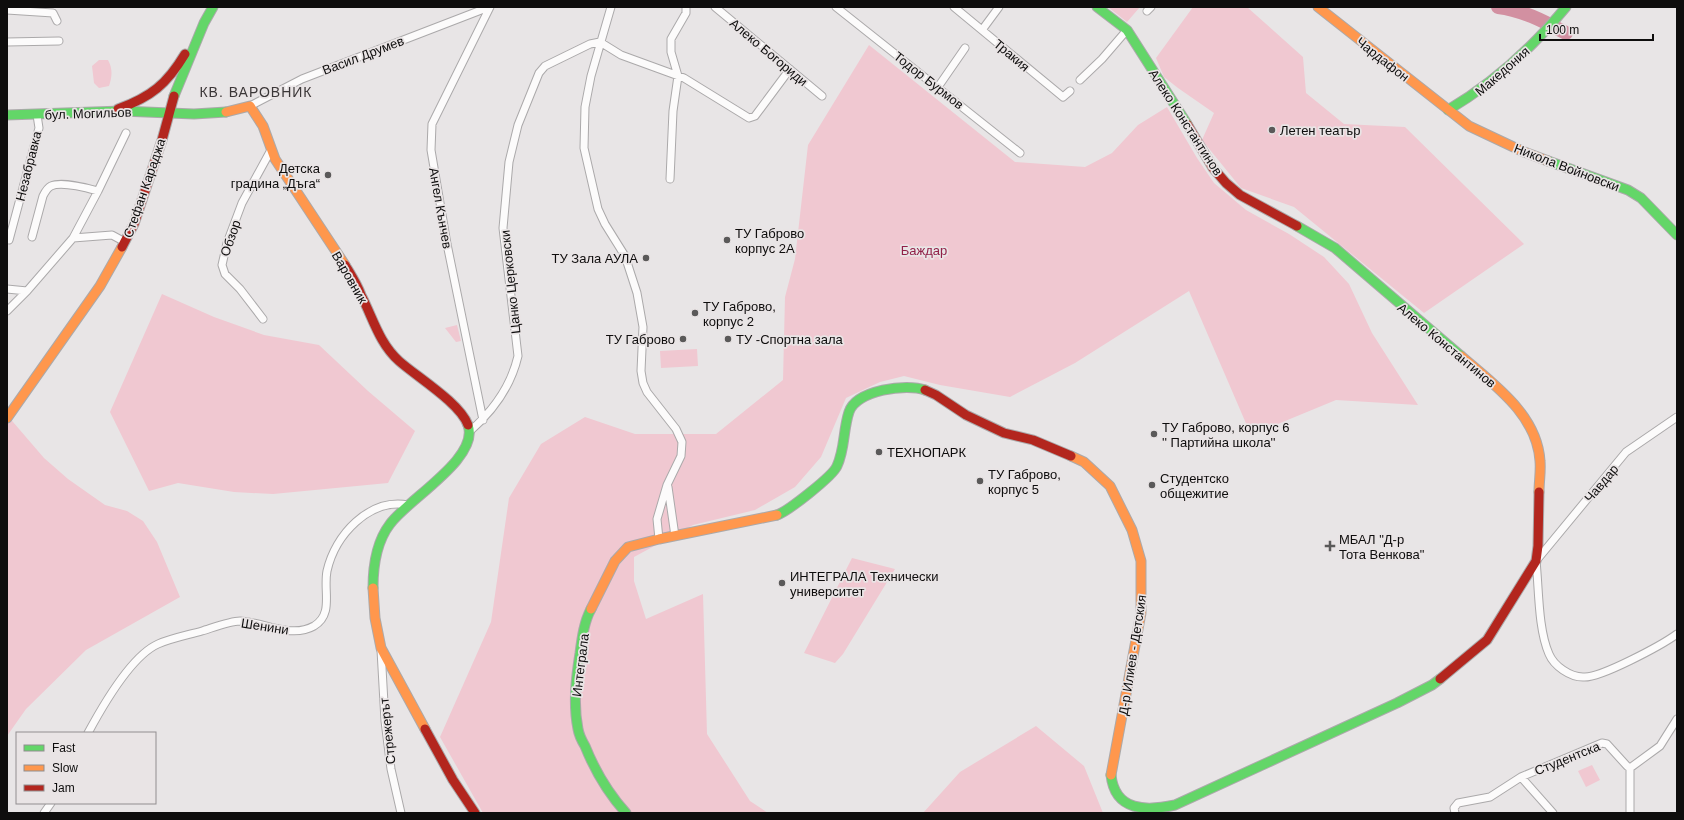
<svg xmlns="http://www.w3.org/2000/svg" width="1684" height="820" font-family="Arial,sans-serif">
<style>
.green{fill:#f0c8d1}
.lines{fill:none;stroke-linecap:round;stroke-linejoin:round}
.river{stroke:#d290a1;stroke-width:14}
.street-casing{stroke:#aba9aa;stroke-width:9}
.fast-casing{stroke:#aba9aa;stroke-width:11}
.slow-casing{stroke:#aba9aa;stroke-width:11}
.jam-casing{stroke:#aba9aa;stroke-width:11}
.street{stroke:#fcfbfb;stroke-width:7}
.fast{stroke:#63d668;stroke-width:9}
.slow{stroke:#ff974d;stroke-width:9}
.jam{stroke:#b3261e;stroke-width:9}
.poi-dot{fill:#5a5959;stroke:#e9e4e5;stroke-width:1.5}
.labels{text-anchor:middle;stroke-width:3.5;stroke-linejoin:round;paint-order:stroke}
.street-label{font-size:13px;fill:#0e0d0d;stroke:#e9e4e5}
.poi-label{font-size:13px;fill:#0e0d0d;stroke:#e9e4e5;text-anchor:start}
.park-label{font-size:13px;fill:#912048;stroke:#e9e4e5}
.neighbourhood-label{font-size:14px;letter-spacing:1px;fill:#3b3738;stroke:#e9e4e5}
</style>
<rect width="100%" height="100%" fill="#e8e5e6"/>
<path class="green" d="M 1108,7 L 1140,7 L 1127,22 Z
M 1193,7 L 1247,7 L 1303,57 L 1306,93 L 1344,124 L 1405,127 L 1524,244 L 1424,313 L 1294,207 L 1241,188 L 1202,140 L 1214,113 L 1178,88 L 1164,77 L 1156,58 Z
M 869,45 L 1015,162 L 1085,167 L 1112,153 L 1138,125 L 1167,107 L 1197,158 L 1214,183 L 1246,210 L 1289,234 L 1324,257 L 1349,284 L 1372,333 L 1418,405 L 1336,400 L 1251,435 L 1189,291 L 1075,363 L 1010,397 L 940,385 L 904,376 L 880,382 L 846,398 L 821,457 L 795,487 L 755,510 L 693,525 L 634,557 L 634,581 L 646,619 L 703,594 L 707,734 L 750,801 L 768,813 L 483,813 L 440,737 L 491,622 L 509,498 L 541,444 L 585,417 L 635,434 L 716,434 L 783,380 L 785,297 L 795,259 L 808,145 Z
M 99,60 L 108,60 C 113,69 112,77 109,86 L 99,88 L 94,83 L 92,66 Z
M 162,294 L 214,317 L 264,335 L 319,345 L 368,391 L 415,431 L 388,483 L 273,494 L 234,492 L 178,483 L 149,491 L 110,412 Z
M 457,325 L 461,341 L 456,342 L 445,328 Z
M 697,349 L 698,366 L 661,368 L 660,351 Z
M 7,415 L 44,458 L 68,479 L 105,505 L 127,511 L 143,521 L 157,542 L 180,597 L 86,650 L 26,709 L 7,736 Z
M 852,558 L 895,569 L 843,654 L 835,663 L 804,653 Z
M 1036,726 L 1084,766 L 1103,813 L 923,813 L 960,772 Z
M 1592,765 L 1600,780 L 1586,787 L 1578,771 Z"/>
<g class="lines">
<path class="river" d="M 1498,7 C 1523,10 1545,22 1566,33"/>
<g class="street-casing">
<path id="street" d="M 611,7 L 591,76 L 585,107 L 584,148 L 598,209 L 605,224 L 625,256 L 637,293 L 643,327 L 641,371 L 643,383 L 647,392 L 676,429 L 682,442 L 681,456 L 667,485 L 657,519 L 659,539
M 715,7 L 822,96
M 836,7 L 1020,153
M 954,7 L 1063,97 L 1070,91
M 7,10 L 53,13 L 57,21
M 1147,11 L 1151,7
M 982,30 L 999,7
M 7,42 L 59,41
M 1080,80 L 1102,59 L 1127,30
M 938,87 L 965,48
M 250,106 L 302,79 L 489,7
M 670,179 L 673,111 L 678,76 L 671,52 L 671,39 L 686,13 L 686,7
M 32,237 L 43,196 C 45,192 47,188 51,186 C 62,181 87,188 98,191
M 73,238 L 98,191 L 126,133
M 9,240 L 39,128 L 37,115
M 7,289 L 27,291
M 7,311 L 27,291 L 73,238 L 112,235 L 125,242
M 263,319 L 240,289 L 225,274 L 222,265 L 227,243 L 242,203 L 271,150
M 1677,417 L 1626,452 L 1536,561 C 1539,589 1538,629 1549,654 C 1554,666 1570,677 1583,677 C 1599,679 1662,645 1677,634
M 483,420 L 447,244 L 431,150 L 432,124 L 490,7
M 470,431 C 493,411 511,386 518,356 L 503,228 L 509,162 L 518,125 L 539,73 L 545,66 L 590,44 L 600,42 L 621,55 L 684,78 L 749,118 L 755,116 L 790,69
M 668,487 L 675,536
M 381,650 L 385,721 L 391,769 L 401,813
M 88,733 C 102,707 131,656 158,644 C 172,638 188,635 202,631 C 212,628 230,621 240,621 C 264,622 291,639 314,626 C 334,614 323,591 327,571 C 335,535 369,498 408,505
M 1521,777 L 1553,813
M 44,813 L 51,803
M 1455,813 L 1454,808 L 1458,803 L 1490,797 L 1521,777 L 1602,743 L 1607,744 L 1627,766 L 1630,768 L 1660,746 L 1677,719
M 1630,813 L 1630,768"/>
</g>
<g class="fast-casing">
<path id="fast" d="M 1097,7 L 1127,30 L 1187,124
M 174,96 L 204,23 L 213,7
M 1448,110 C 1494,83 1532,48 1566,7
M 7,115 L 122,111 L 194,114 L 226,112
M 1548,161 L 1628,190 L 1641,198 L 1677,235
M 1297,226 L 1335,248 L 1461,356
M 777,515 C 787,512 833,476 837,466 C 845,449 843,430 849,412 C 856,390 907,383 925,390
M 373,588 C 373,567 377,541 390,524 C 408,499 480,458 468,425
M 591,609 C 584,622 582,638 580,653 C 576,678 573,704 578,729 C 579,735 582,741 585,746 C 595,771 608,793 626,813
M 1111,775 C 1115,812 1147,811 1175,805 L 1397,703 L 1432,685 L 1440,679"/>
</g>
<g class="slow-casing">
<path id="slow" d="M 1318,7 L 1469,126 L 1524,152 L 1548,161
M 226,112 L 250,106 L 263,126 L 275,159 L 345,265
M 1461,356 C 1493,384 1537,414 1540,461 C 1541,471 1539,482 1539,492
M 7,418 L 100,286 L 122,247
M 1071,456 L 1084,462 L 1110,486 L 1132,530 L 1141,561 L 1141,613 L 1111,775
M 373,588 L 375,618 L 381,648 L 425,729
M 591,609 L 615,561 L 628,547 L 659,539 L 777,515"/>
</g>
<g class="jam-casing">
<path id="jam" d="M 118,109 C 151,97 167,84 185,54
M 1187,124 L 1213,168 L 1226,183 L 1240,195 L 1297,226
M 122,247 L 134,224 L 162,140 L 174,96
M 345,265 C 351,275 357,284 361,295 C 373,318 379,343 399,361 C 417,377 460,403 468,425
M 925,390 L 936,395 L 966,415 L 1004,433 L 1033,440 L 1071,456
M 1440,679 L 1487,640 L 1536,561 L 1538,546 L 1539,492
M 425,729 L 453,780 L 475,813"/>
</g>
<use href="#street" class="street"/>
<use href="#fast" class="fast"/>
<use href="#slow" class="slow"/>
<use href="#jam" class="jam"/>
</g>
<g class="poi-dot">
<circle cx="1272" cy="130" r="4"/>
<circle cx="328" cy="175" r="4"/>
<circle cx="727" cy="240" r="4"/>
<circle cx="646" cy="258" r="4"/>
<circle cx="695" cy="313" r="4"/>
<circle cx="683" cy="339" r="4"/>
<circle cx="728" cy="339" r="4"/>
<circle cx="1154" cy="434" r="4"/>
<circle cx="879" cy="452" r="4"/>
<circle cx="980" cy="481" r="4"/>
<circle cx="1152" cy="485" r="4"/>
<path d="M1328 540h4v4h4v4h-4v4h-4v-4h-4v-4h4z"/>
<circle cx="782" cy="583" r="4"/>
</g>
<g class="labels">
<g class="street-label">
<text transform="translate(769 52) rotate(40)" y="5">Алеко Богориди</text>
<text transform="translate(363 55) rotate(-21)" y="5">Васил Друмев</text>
<text transform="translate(1012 55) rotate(40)" y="5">Тракия</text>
<text transform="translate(1383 59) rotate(38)" y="5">Чардафон</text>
<text transform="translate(1502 71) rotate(-41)" y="5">Македония</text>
<text transform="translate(929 80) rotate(38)" y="5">Тодор Бурмов</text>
<text transform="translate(88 113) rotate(-2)" y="5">бул. Могильов</text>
<text transform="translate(1186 122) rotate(57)" y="5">Алеко Константинов</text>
<text transform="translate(28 166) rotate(-76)" y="5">Незабравка</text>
<text transform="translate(1567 167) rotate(21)" y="5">Никола Войновски</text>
<text transform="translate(144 188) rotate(-71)" y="5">Стефан Караджа</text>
<text transform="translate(441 208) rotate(80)" y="5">Ангел Кънчев</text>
<text transform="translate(230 238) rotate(-71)" y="5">Обзор</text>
<text transform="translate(350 277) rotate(60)" y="5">Варовник</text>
<text transform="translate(510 282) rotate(-96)" y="5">Цанко Церковски</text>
<text transform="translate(1447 345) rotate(40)" y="5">Алеко Константинов</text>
<text transform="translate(1601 483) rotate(-50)" y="5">Чавдар</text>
<text transform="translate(265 626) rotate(9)" y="5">Шенини</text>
<text transform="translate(1132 655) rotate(-81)" y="5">Д-р Илиев - Детския</text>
<text transform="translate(580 665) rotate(-83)" y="5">Интеграла</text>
<text transform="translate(387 731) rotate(-96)" y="5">Стрежерът</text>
<text transform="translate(1567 758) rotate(-22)" y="5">Студентска</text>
</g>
<g class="poi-label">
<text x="1280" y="135">Летен театър</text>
<text x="320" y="173" text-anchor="end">Детска<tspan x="320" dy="15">градина „Дъга“</tspan></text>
<text x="735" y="238">ТУ Габрово<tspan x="735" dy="15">корпус 2А</tspan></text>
<text x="638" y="263" text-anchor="end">ТУ Зала АУЛА</text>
<text x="703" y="311">ТУ Габрово,<tspan x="703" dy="15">корпус 2</tspan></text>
<text x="675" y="344" text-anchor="end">ТУ Габрово</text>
<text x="736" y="344">ТУ -Спортна зала</text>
<text x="1162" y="432">ТУ Габрово, корпус 6<tspan x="1162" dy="15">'' Партийна школа''</tspan></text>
<text x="887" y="457">ТЕХНОПАРК</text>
<text x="988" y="479">ТУ Габрово,<tspan x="988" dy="15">корпус 5</tspan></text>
<text x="1160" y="483">Студентско<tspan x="1160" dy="15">общежитие</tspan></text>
<text x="1339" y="544">МБАЛ "Д-р<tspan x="1339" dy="15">Тота Венкова"</tspan></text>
<text x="790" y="581">ИНТЕГРАЛА Технически<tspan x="790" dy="15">университет</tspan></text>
</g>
<g class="park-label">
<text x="924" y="255">Баждар</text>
</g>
<g class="neighbourhood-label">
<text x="256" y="97">КВ. ВАРОВНИК</text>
</g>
</g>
<rect width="1684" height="820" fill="none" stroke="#0e0d0d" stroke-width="16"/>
<rect x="16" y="732" width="140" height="72" fill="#e9e4e5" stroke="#918e8f"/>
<rect x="24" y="745" width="20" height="6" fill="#63d668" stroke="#918e8f"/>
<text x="52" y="752" font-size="12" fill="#0e0d0d">Fast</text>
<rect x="24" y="765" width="20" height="6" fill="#ff974d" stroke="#918e8f"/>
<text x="52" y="772" font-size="12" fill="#0e0d0d">Slow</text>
<rect x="24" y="785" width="20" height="6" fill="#b3261e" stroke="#918e8f"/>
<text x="52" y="792" font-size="12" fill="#0e0d0d">Jam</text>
<path d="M1540 34v6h113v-6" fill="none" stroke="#0e0d0d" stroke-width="2"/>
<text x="1546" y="34" font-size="12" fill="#0e0d0d" stroke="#e9e4e5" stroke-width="3" paint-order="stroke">100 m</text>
</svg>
